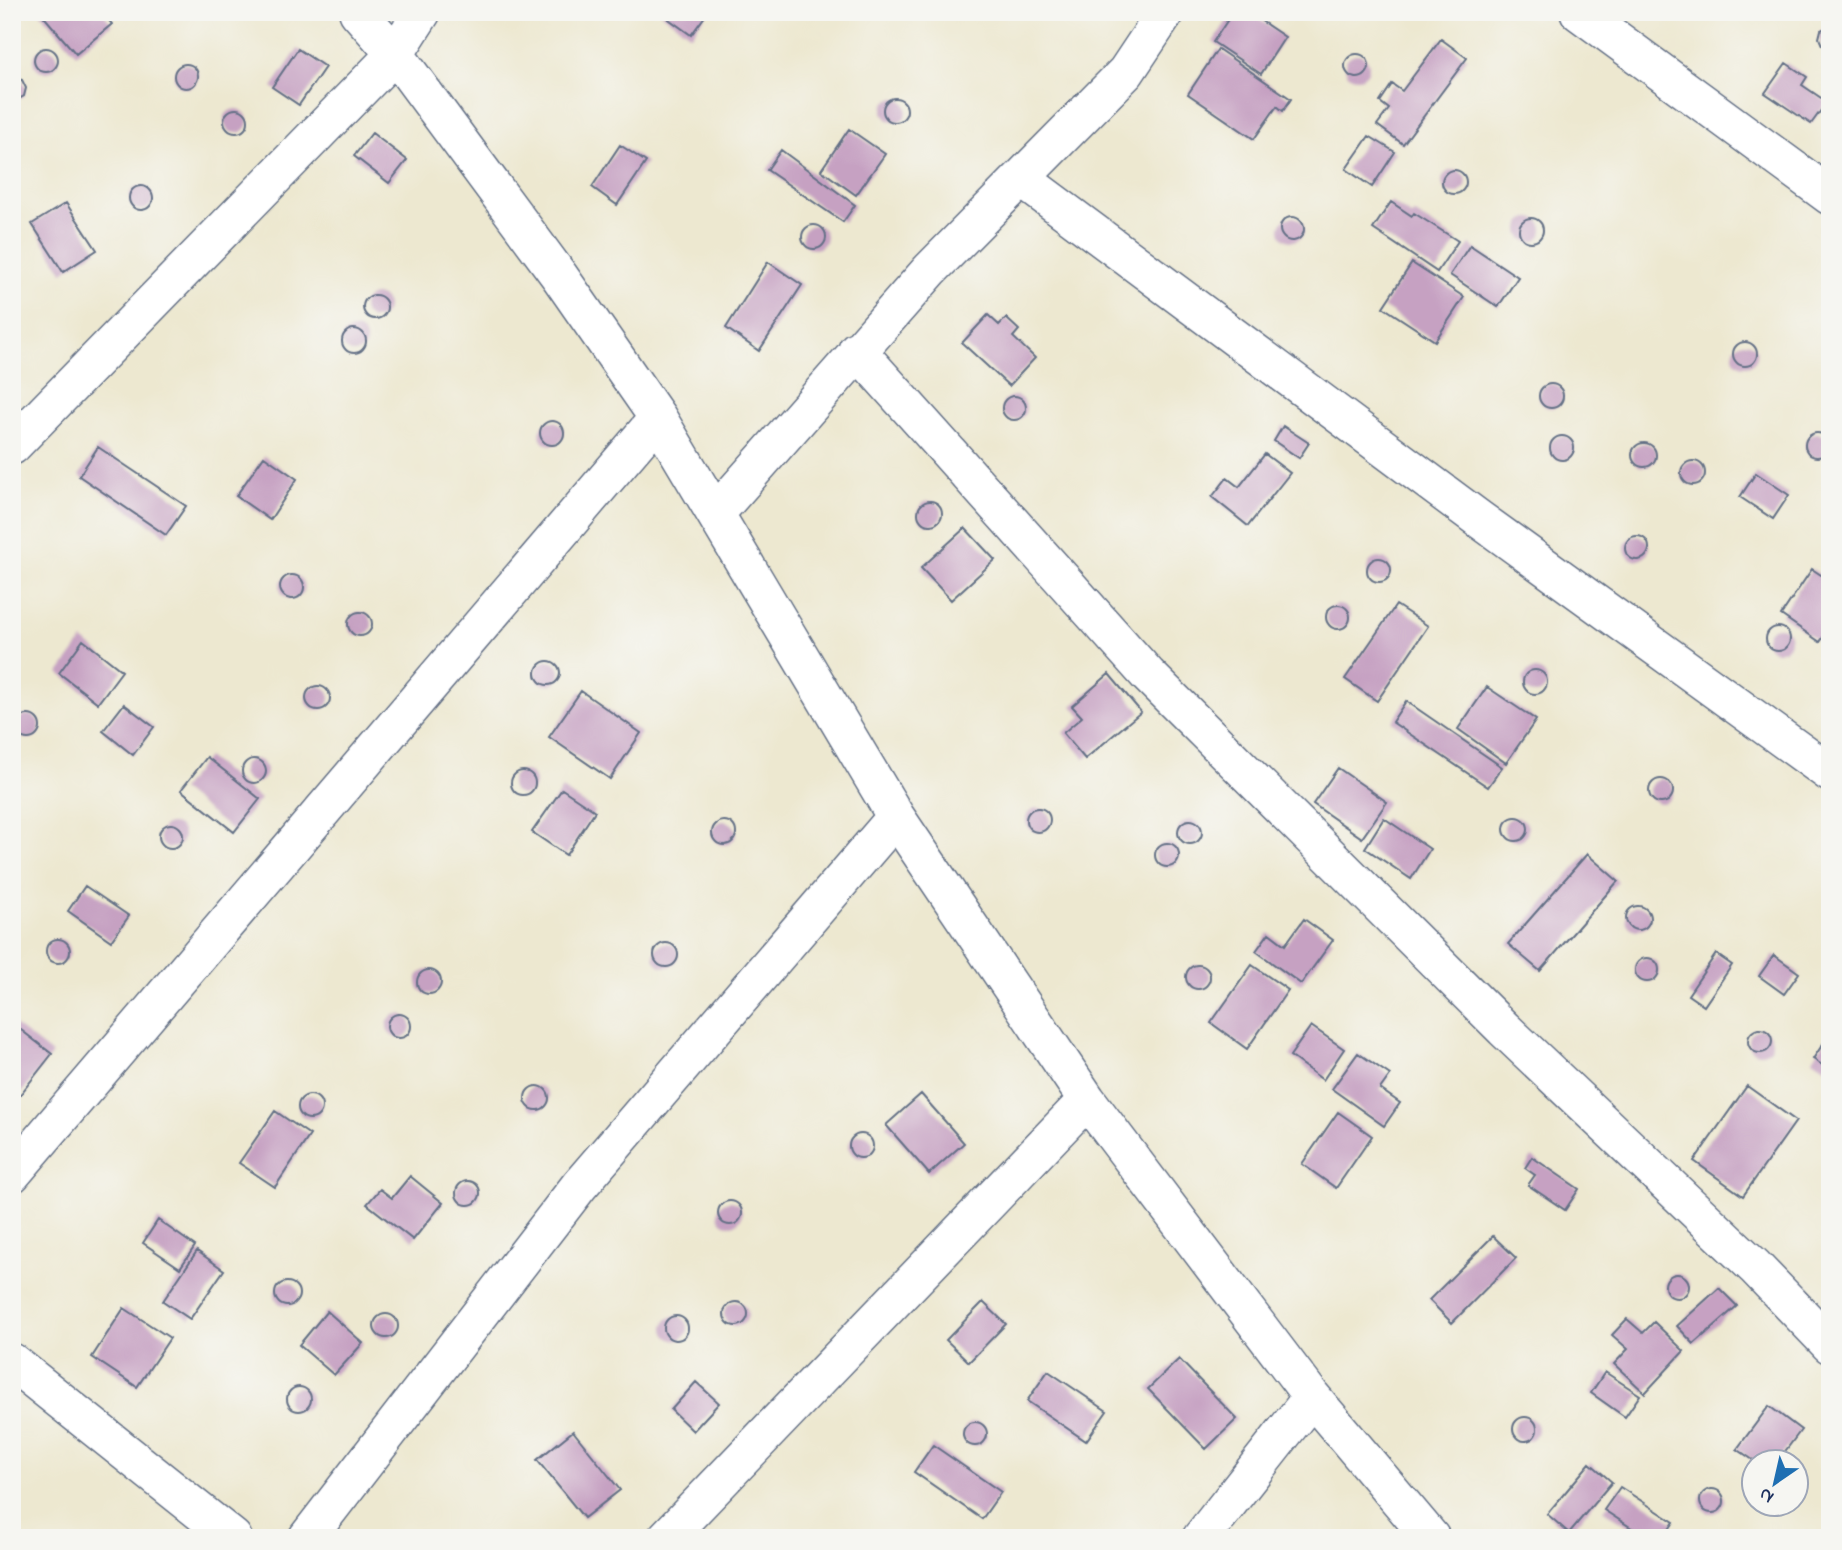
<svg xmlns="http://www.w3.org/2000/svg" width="1842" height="1550" font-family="'Indie Flower',sans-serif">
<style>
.building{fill:#c6a1c2}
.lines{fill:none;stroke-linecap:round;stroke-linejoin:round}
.minor-casing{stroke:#647086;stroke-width:40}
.minor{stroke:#fff;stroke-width:37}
</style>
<rect width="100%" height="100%" fill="#f6f6f2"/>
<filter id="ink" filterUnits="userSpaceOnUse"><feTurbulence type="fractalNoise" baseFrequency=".0143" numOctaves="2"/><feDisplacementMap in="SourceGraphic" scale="14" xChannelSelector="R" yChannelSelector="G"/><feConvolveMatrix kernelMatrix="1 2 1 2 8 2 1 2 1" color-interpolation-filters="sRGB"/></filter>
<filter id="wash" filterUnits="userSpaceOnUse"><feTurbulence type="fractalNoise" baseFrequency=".00686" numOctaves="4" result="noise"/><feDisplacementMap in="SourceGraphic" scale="28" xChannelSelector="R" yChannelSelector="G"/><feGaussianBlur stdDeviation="1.57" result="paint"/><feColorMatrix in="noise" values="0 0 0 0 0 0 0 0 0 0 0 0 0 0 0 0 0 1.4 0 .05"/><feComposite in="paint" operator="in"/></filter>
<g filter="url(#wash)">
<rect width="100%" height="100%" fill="#ede8d0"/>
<g id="blocks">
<path class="building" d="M 40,12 L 102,12 L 112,24 L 76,54 Z
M 659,12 L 708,12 L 691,35 Z
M 1233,12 L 1248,12 L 1285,37 L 1261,74 L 1213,42 Z
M 1830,26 L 1830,49 L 1822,45 L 1819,38 L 1821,30 Z
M 1441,39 L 1467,58 L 1403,144 L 1377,125 L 1389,109 L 1380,102 L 1392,84 L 1402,91 Z
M34 60a12 12 0 1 1 24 0a12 12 0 1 1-24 0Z
M 298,49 L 325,67 L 299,105 L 272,87 Z
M 1218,49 L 1291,99 L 1283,111 L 1277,106 L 1254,139 L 1188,94 Z
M1345 66a12 12 0 1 1 24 0a12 12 0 1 1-24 0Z
M 1786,63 L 1807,77 L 1802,85 L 1827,102 L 1811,124 L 1765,93 Z
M174 76a12 12 0 1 1 24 0a12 12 0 1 1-24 0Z
M 12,78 L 22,80 L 26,88 L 24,96 L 15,101 L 12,101 Z
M883 110a12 12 0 1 1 24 0a12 12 0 1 1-24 0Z
M224 121a12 12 0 1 1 24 0a12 12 0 1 1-24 0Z
M 849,129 L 885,154 L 856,195 L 821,170 Z
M 372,133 L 407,160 L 389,183 L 354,156 Z
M 1369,136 L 1395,152 L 1372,187 L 1346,169 Z
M 620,145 L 646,162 L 617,205 L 592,187 Z
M 781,150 L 855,205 L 843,222 L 767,170 Z
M1442 182a12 12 0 1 1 24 0a12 12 0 1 1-24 0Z
M129 198a12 12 0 1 1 24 0a12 12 0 1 1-24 0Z
M 1391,202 L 1412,216 L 1414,213 L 1458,241 L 1437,272 L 1373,229 Z
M 66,203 L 97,250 L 63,272 L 32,224 Z
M1280 229a12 12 0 1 1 24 0a12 12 0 1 1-24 0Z
M1519 230a12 12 0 1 1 24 0a12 12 0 1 1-24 0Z
M802 237a12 12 0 1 1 24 0a12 12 0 1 1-24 0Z
M 1470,245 L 1518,277 L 1498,307 L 1450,275 Z
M 768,262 L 802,285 L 759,351 L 726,328 Z
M 1412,263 L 1464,297 L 1435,341 L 1383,307 Z
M363 307a12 12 0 1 1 24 0a12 12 0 1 1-24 0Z
M 988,315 L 999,325 L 1006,318 L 1019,330 L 1013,337 L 1035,358 L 1009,386 L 962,343 Z
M342 341a12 12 0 1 1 24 0a12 12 0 1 1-24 0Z
M1733 354a12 12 0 1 1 24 0a12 12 0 1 1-24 0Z
M1539 396a12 12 0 1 1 24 0a12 12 0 1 1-24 0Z
M1002 408a12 12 0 1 1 24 0a12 12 0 1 1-24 0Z
M540 433a12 12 0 1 1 24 0a12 12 0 1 1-24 0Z
M 1283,426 L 1309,443 L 1299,458 L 1274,441 Z
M1805 445a12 12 0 1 1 24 0a12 12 0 1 1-24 0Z
M1550 448a12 12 0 1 1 24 0a12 12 0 1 1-24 0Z
M1632 455a12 12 0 1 1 24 0a12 12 0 1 1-24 0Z
M 98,447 L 186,506 L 166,535 L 79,476 Z
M 1265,454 L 1290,473 L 1248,526 L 1212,497 L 1227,478 L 1239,487 Z
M 264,456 L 297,479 L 270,520 L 236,496 Z
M1681 473a12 12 0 1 1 24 0a12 12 0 1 1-24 0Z
M 1756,473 L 1789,495 L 1773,519 L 1740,497 Z
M918 513a12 12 0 1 1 24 0a12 12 0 1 1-24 0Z
M 965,528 L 995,560 L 951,600 L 921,568 Z
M1625 548a12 12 0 1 1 24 0a12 12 0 1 1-24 0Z
M1367 570a12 12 0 1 1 24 0a12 12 0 1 1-24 0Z
M 1812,569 L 1830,581 L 1830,627 L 1820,642 L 1781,615 Z
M280 587a12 12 0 1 1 24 0a12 12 0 1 1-24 0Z
M 1396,605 L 1428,626 L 1377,701 L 1345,679 Z
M1326 617a12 12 0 1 1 24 0a12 12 0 1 1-24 0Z
M348 624a12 12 0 1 1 24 0a12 12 0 1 1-24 0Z
M1766 639a12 12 0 1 1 24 0a12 12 0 1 1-24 0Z
M 83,640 L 122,671 L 98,703 L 59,673 Z
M536 673a12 12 0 1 1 24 0a12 12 0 1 1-24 0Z
M1523 682a12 12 0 1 1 24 0a12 12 0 1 1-24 0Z
M 1109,674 L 1141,712 L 1085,759 L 1063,733 L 1082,717 L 1072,706 Z
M306 698a12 12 0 1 1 24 0a12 12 0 1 1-24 0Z
M 1487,687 L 1536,720 L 1506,763 L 1458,729 Z
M 581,691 L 641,733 L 610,779 L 549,737 Z
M 1406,701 L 1502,767 L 1488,787 L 1392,722 Z
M 124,704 L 154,727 L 133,755 L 103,731 Z
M16 727a12 12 0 1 1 24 0a12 12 0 1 1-24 0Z
M 207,757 L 260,799 L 234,832 L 181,790 Z
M242 771a12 12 0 1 1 24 0a12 12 0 1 1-24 0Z
M 1338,768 L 1387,802 L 1362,838 L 1313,804 Z
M511 783a12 12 0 1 1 24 0a12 12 0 1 1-24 0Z
M1649 791a12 12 0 1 1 24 0a12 12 0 1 1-24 0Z
M 562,789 L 595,811 L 566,855 L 532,832 Z
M1026 820a12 12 0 1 1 24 0a12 12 0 1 1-24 0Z
M1504 829a12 12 0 1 1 24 0a12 12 0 1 1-24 0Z
M 1384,818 L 1430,849 L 1411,879 L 1365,848 Z
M1178 832a12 12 0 1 1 24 0a12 12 0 1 1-24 0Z
M712 833a12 12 0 1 1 24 0a12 12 0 1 1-24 0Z
M159 836a12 12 0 1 1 24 0a12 12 0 1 1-24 0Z
M1155 855a12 12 0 1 1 24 0a12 12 0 1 1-24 0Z
M 1587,854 L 1618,881 L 1540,971 L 1508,944 Z
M 85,886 L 129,916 L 111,941 L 68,911 Z
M1626 918a12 12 0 1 1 24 0a12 12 0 1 1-24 0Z
M 1304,919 L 1333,940 L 1301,984 L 1256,951 L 1269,933 L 1285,945 Z
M46 951a12 12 0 1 1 24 0a12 12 0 1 1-24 0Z
M654 955a12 12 0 1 1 24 0a12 12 0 1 1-24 0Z
M 1716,954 L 1732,965 L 1704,1006 L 1688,995 Z
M 1774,955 L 1799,973 L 1784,994 L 1759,976 Z
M1635 970a12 12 0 1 1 24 0a12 12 0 1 1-24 0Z
M 1252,965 L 1288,990 L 1247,1049 L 1211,1023 Z
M1186 977a12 12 0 1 1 24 0a12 12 0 1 1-24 0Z
M417 982a12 12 0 1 1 24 0a12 12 0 1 1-24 0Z
M387 1026a12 12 0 1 1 24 0a12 12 0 1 1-24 0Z
M 12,1023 L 52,1054 L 19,1096 L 12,1090 Z
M 1311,1026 L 1344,1049 L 1323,1080 L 1290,1056 Z
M1748 1041a12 12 0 1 1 24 0a12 12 0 1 1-24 0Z
M 1827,1038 L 1830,1040 L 1830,1070 L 1813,1059 Z
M 1358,1053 L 1390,1075 L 1380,1089 L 1400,1103 L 1384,1126 L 1332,1089 Z
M 1747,1086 L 1796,1121 L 1743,1196 L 1694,1161 Z
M525 1098a12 12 0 1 1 24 0a12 12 0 1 1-24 0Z
M 921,1094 L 964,1143 L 929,1174 L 886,1125 Z
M298 1107a12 12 0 1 1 24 0a12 12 0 1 1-24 0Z
M 275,1111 L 310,1135 L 275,1187 L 239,1163 Z
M 1338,1112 L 1372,1136 L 1336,1188 L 1302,1164 Z
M849 1146a12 12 0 1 1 24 0a12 12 0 1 1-24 0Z
M 1532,1157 L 1579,1189 L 1565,1210 L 1528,1185 L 1535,1175 L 1525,1168 Z
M 410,1176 L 443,1203 L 413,1240 L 367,1204 L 380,1189 L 392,1198 Z
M456 1193a12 12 0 1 1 24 0a12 12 0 1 1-24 0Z
M718 1213a12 12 0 1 1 24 0a12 12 0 1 1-24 0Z
M 158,1220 L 195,1246 L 180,1268 L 143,1243 Z
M 1493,1236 L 1516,1258 L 1452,1323 L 1429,1300 Z
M 197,1251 L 224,1270 L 190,1319 L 163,1301 Z
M1665 1286a12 12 0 1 1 24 0a12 12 0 1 1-24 0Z
M275 1294a12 12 0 1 1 24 0a12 12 0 1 1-24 0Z
M 1719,1288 L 1737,1306 L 1694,1344 L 1677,1326 Z
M 983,1302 L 1006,1324 L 969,1362 L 946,1340 Z
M724 1314a12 12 0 1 1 24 0a12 12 0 1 1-24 0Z
M 124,1308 L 170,1338 L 137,1387 L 92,1357 Z
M 327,1311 L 363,1343 L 334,1375 L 299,1345 Z
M374 1326a12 12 0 1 1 24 0a12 12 0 1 1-24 0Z
M664 1328a12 12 0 1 1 24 0a12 12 0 1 1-24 0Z
M 1627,1319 L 1643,1333 L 1654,1322 L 1684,1351 L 1645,1393 L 1614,1364 L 1628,1349 L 1612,1335 Z
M 1179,1359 L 1237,1419 L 1206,1449 L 1148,1389 Z
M 1048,1371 L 1107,1411 L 1086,1441 L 1027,1401 Z
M 1605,1372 L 1640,1395 L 1625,1417 L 1591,1393 Z
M 696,1382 L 719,1403 L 693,1431 L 671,1410 Z
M287 1399a12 12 0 1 1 24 0a12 12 0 1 1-24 0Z
M 1769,1406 L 1801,1430 L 1777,1462 L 1756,1462 L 1737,1449 Z
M1513 1429a12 12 0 1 1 24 0a12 12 0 1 1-24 0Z
M963 1434a12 12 0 1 1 24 0a12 12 0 1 1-24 0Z
M 573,1431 L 620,1490 L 584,1518 L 537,1460 Z
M 933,1445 L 1001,1492 L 982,1519 L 914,1472 Z
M 1590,1463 L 1612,1482 L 1569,1533 L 1547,1514 Z
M 1620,1487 L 1674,1522 L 1663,1538 L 1647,1538 L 1604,1510 Z
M1700 1501a12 12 0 1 1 24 0a12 12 0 1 1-24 0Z"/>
</g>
</g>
<g filter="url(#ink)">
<use href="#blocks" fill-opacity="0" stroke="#647086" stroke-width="2"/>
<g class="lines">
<g class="minor-casing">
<path id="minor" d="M 358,12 L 395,54 L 560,277 L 658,418 L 896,817 L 1087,1100 L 1312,1397 L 1431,1538
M 1579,12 L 1830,196
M 1022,179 L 1479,519 L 1830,773
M 857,350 L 1148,675 L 1504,1029 L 1755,1267 L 1830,1345
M 12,446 L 395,54 L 422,12
M 716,513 L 930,270 L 1126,72 L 1166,12
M 12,1174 L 658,418
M 12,1362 L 233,1538
M 307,1538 L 579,1186 L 896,817
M 666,1538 L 1087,1100
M 1201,1538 L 1312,1397"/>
</g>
<use href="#minor" class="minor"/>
</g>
</g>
<rect width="1842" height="1550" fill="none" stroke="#f6f6f2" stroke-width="42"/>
<g transform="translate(1775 1483) rotate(214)"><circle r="33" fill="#f6f6f2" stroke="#9ea6b7" stroke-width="2"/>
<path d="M0-5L12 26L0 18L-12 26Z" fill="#1f6fb2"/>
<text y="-10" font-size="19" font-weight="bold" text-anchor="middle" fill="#1b2f5e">N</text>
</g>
</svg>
